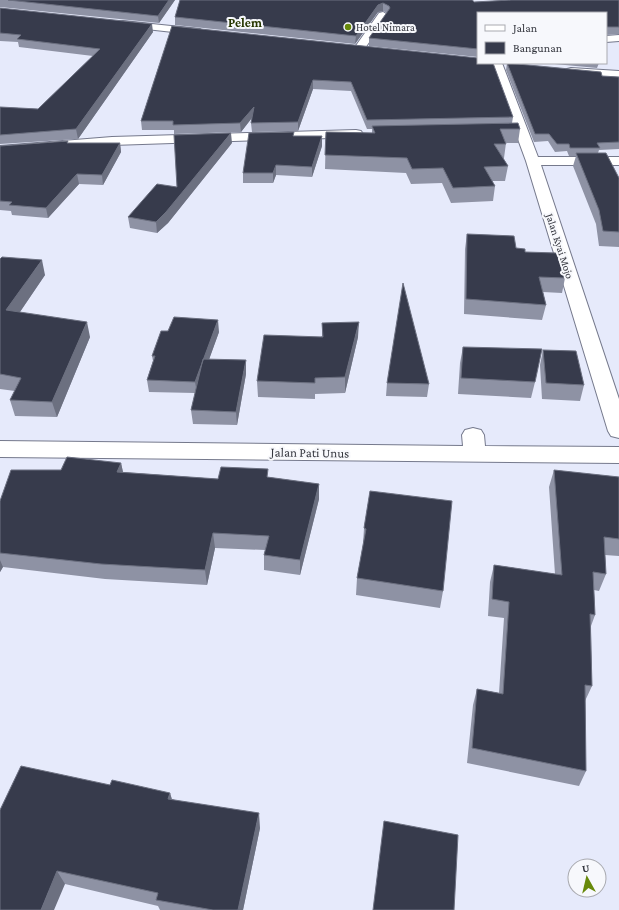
<svg xmlns="http://www.w3.org/2000/svg" width="619" height="910" font-family="'Crimson Pro',serif">
<style>
.lines{fill:none;stroke-linecap:round;stroke-linejoin:round}
.minor-casing{stroke:#75798c;stroke-width:2}
.minor{fill:#fff;fill-rule:evenodd}
.wall{fill:#8e92a4}
.shaded-wall{fill:#6c7080}
.building{fill:#373b4c;stroke:#6c7080}
.poi-dot{fill:#67890b;stroke:#f7f8fc;stroke-width:1.5}
.labels{text-anchor:middle;stroke-width:4;stroke-linejoin:round;paint-order:stroke}
.far-poi-label{font-size:11px;fill:#34363e;stroke:#f7f8fc;text-anchor:start}
.far-street-label{font-size:11px;fill:#34363e;stroke:#f7f8fc}
.far-quarter-label{font-size:13px;font-weight:bold;fill:#273700;stroke:#f7f8fc}
.street-label{font-size:13px;fill:#34363e;stroke:#f7f8fc}
</style>
<rect width="100%" height="100%" fill="#e6eafb"/>
<g class="lines">
<g class="minor-casing">
<path id="minor" d="M 383,12 L 388,15 L 363,51 L 355,51 L 354,49 L 355,47 L 379,13 Z
M 123,21 L 200,29 L 205,32 L 200,35 L 119,26 L 118,24 L 119,22 Z
M 619,35 L 619,41 L 606,42 L 606,36 Z
M 490,63 L 502,63 L 538,157 L 619,157 L 619,165 L 541,165 L 619,399 L 619,438 L 611,436 L 608,431 L 526,161 Z
M 571,68 L 619,71 L 619,79 L 567,73 L 565,71 L 567,69 Z
M 356,130 L 361,131 L 363,134 L 361,137 L 112,145 L 0,154 L 0,146 L 112,137 Z
M 473,428 L 481,430 L 484,435 L 485,446 L 619,447 L 619,463 L 0,457 L 0,441 L 463,446 L 462,435 L 465,430 Z"/>
</g>
<use href="#minor" class="minor"/>
</g>
<path class="wall" d="M 0,0 L 175,0 L 159,23 L 0,7 Z
M 180,0 L 484,0 L 474,0 L 473,1 L 474,2 L 619,0 L 619,34 L 606,35 L 606,13 L 478,13 L 478,57 L 369,46 L 369,38 L 387,13 L 383,11 L 378,12 L 355,44 L 175,25 L 175,17 Z
M 0,8 L 153,32 L 78,139 L 0,144 L 0,107 L 38,109 L 93,56 L 19,47 L 18,42 L 0,41 Z
M 172,26 L 513,117 L 512,123 L 520,129 L 518,143 L 506,143 L 504,158 L 503,158 L 508,166 L 505,181 L 492,181 L 495,186 L 493,201 L 451,203 L 442,183 L 411,184 L 406,173 L 325,169 L 326,132 L 372,133 L 372,129 L 367,129 L 351,91 L 313,89 L 298,131 L 252,132 L 251,123 L 252,118 L 241,132 L 174,134 L 174,130 L 142,130 L 141,121 Z
M 507,63 L 602,76 L 619,77 L 619,149 L 599,150 L 598,153 L 619,178 L 619,247 L 599,246 L 596,224 L 573,166 L 576,156 L 569,156 L 567,151 L 555,152 L 548,141 L 534,142 L 506,70 Z
M 544,63 L 599,63 L 597,68 Z
M 294,136 L 322,136 L 322,146 L 312,177 L 276,175 L 273,183 L 243,183 L 243,173 Z
M 68,143 L 120,143 L 121,152 L 103,185 L 79,184 L 48,218 L 12,215 L 11,211 L 0,210 L 0,146 Z
M 232,143 L 168,223 L 157,233 L 130,228 L 128,217 L 177,187 Z
M 467,234 L 516,248 L 525,252 L 565,278 L 562,293 L 543,292 L 546,305 L 542,320 L 464,314 L 465,249 Z
M 0,259 L 45,275 L 20,312 L 90,337 L 57,417 L 15,416 L 10,400 L 15,391 L 0,389 Z
M 322,323 L 358,337 L 345,393 L 315,394 L 315,399 L 258,397 L 257,381 L 322,336 Z
M 219,332 L 209,359 L 246,374 L 237,425 L 193,424 L 191,410 L 195,393 L 149,392 L 147,380 L 153,361 L 152,356 Z
M 463,347 L 535,382 L 531,398 L 458,394 L 460,363 Z
M 543,350 L 584,385 L 580,401 L 542,399 L 540,365 Z
M 387,383 L 429,384 L 427,397 L 386,396 Z
M 121,463 L 123,472 L 218,479 L 268,477 L 319,484 L 319,499 L 300,575 L 264,570 L 264,555 L 265,550 L 215,548 L 207,585 L 105,579 L 3,567 L 0,572 L 0,501 L 61,470 Z
M 554,470 L 619,477 L 619,556 L 605,555 L 606,574 L 599,591 L 594,590 L 595,615 L 591,626 L 592,686 L 585,701 L 586,771 L 579,786 L 467,763 L 473,705 L 477,689 L 499,693 L 504,618 L 488,616 L 490,582 L 494,565 L 555,574 L 549,487 Z
M 370,491 L 443,591 L 440,608 L 356,595 L 357,578 L 363,544 L 364,528 Z
M 110,785 L 170,793 L 172,799 L 260,828 L 243,910 L 160,910 L 158,906 L 65,884 L 0,910 Z"/>
<path class="shaded-wall" d="M 169,0 L 175,0 L 159,23 L 158,16 Z
M 383,3 L 383,11 L 378,12 L 355,44 L 356,36 L 378,5 Z
M 152,24 L 153,32 L 78,139 L 76,129 Z
M 313,80 L 313,89 L 298,131 L 298,122 Z
M 254,107 L 254,115 L 241,132 L 240,123 Z
M 231,133 L 232,143 L 168,223 L 157,233 L 156,222 Z
M 322,136 L 322,146 L 312,177 L 312,167 Z
M 120,143 L 121,152 L 103,185 L 102,175 Z
M 276,165 L 276,175 L 273,183 L 273,173 Z
M 77,174 L 79,184 L 48,218 L 46,208 Z
M 42,260 L 45,275 L 11,325 L 6,310 Z
M 218,320 L 219,332 L 197,393 L 195,382 Z
M 87,322 L 90,337 L 57,417 L 52,402 Z
M 359,322 L 358,337 L 345,393 L 345,377 Z
M 246,360 L 246,374 L 237,425 L 236,412 Z
M 121,463 L 124,477 L 117,472 Z
M 319,484 L 319,499 L 300,575 L 300,560 Z
M 213,533 L 215,548 L 207,585 L 205,570 Z
M 0,560 L 3,567 L 0,572 Z
M 170,793 L 174,808 L 168,799 Z
M 259,813 L 260,828 L 243,910 L 238,910 Z
M 57,871 L 65,884 L 54,910 L 41,910 Z"/>
<path class="building" d="M 8,0 L 169,0 L 158,16 Z
M 180,0 L 472,0 L 474,2 L 511,0 L 619,0 L 619,27 L 606,27 L 606,13 L 478,13 L 478,49 L 369,38 L 390,8 L 389,6 L 383,3 L 378,5 L 356,36 L 175,17 Z
M 0,8 L 152,24 L 76,129 L 0,135 L 0,107 L 38,109 L 100,49 L 17,39 L 21,35 L 0,33 Z
M 172,26 L 478,58 L 478,63 L 493,63 L 513,117 L 367,120 L 351,82 L 313,80 L 298,122 L 251,123 L 254,107 L 240,123 L 173,125 L 173,121 L 141,121 Z
M 507,63 L 601,72 L 602,76 L 619,77 L 619,142 L 597,143 L 600,148 L 570,148 L 569,144 L 557,144 L 549,134 L 535,134 Z
M 518,123 L 520,129 L 500,129 L 506,144 L 494,144 L 508,166 L 484,167 L 495,186 L 453,188 L 443,168 L 412,169 L 407,158 L 325,155 L 326,132 L 375,133 L 372,126 Z
M 294,132 L 293,136 L 322,136 L 312,167 L 276,165 L 273,173 L 243,173 L 249,133 Z
M 231,133 L 166,212 L 156,222 L 128,217 L 157,184 L 177,187 L 174,135 Z
M 68,141 L 67,143 L 120,143 L 102,175 L 77,174 L 46,208 L 9,205 L 12,202 L 0,201 L 0,146 Z
M 576,153 L 606,153 L 619,178 L 619,232 L 603,231 L 599,210 Z
M 467,234 L 514,236 L 516,248 L 525,249 L 525,252 L 557,253 L 565,278 L 539,277 L 546,305 L 466,299 Z
M 2,257 L 42,260 L 6,310 L 87,322 L 52,402 L 10,400 L 21,378 L 0,374 L 0,259 Z
M 403,283 L 429,384 L 387,383 Z
M 174,317 L 218,320 L 195,382 L 147,380 L 155,356 L 152,356 L 161,331 L 168,331 Z
M 359,322 L 345,377 L 315,378 L 315,383 L 257,381 L 264,335 L 323,337 L 322,323 Z
M 463,347 L 542,349 L 535,382 L 461,378 Z
M 543,350 L 576,351 L 584,385 L 546,383 Z
M 203,359 L 246,360 L 236,412 L 191,410 Z
M 67,457 L 121,463 L 117,472 L 218,479 L 221,467 L 268,469 L 267,477 L 319,484 L 300,560 L 264,555 L 269,536 L 213,533 L 205,570 L 101,564 L 0,553 L 0,501 L 11,470 L 61,470 Z
M 554,470 L 619,477 L 619,539 L 604,537 L 606,574 L 593,572 L 595,615 L 590,614 L 592,686 L 585,685 L 586,771 L 472,748 L 477,689 L 503,694 L 509,602 L 492,599 L 494,565 L 562,575 Z
M 370,491 L 452,501 L 443,591 L 357,578 L 366,529 L 364,528 Z
M 21,766 L 110,785 L 112,780 L 170,793 L 168,799 L 259,813 L 238,910 L 213,910 L 156,900 L 158,893 L 57,871 L 41,910 L 0,910 L 0,810 Z
M 384,821 L 458,835 L 454,910 L 373,910 Z"/>
<circle class="poi-dot" cx="348" cy="27" r="4"/>
<g class="labels">
<g class="far-poi-label">
<text x="356" y="31">Hotel Nimara</text>
</g>
<g class="far-street-label">
<text transform="translate(560 246) rotate(72)" y="4">Jalan Kyai Mojo</text>
</g>
<g class="far-quarter-label">
<text x="245" y="27">Pelem</text>
</g>
<g class="street-label">
<text transform="translate(310 452) rotate(1)" y="5">Jalan Pati Unus</text>
</g>
</g>
<rect x="477" y="12" width="130" height="52" fill="#f7f8fc" stroke="#a9aab0"/>
<rect x="485" y="25" width="20" height="6" fill="#ffffff" stroke="#a9aab0"/>
<text x="513" y="32" font-size="12" fill="#34363e">Jalan</text>
<rect x="485" y="42" width="20" height="12" fill="#373b4c" stroke="#a9aab0"/>
<text x="513" y="52" font-size="12" fill="#34363e">Bangunan</text>
<g transform="translate(587 878) rotate(352)"><circle r="19" fill="#f7f8fc" stroke="#a9aab0"/>
<path d="M0-3L7 15L0 10L-7 15Z" fill="#67890b"/>
<text y="-6" font-size="11" font-weight="bold" text-anchor="middle" fill="#34363e">U</text>
</g>
</svg>
